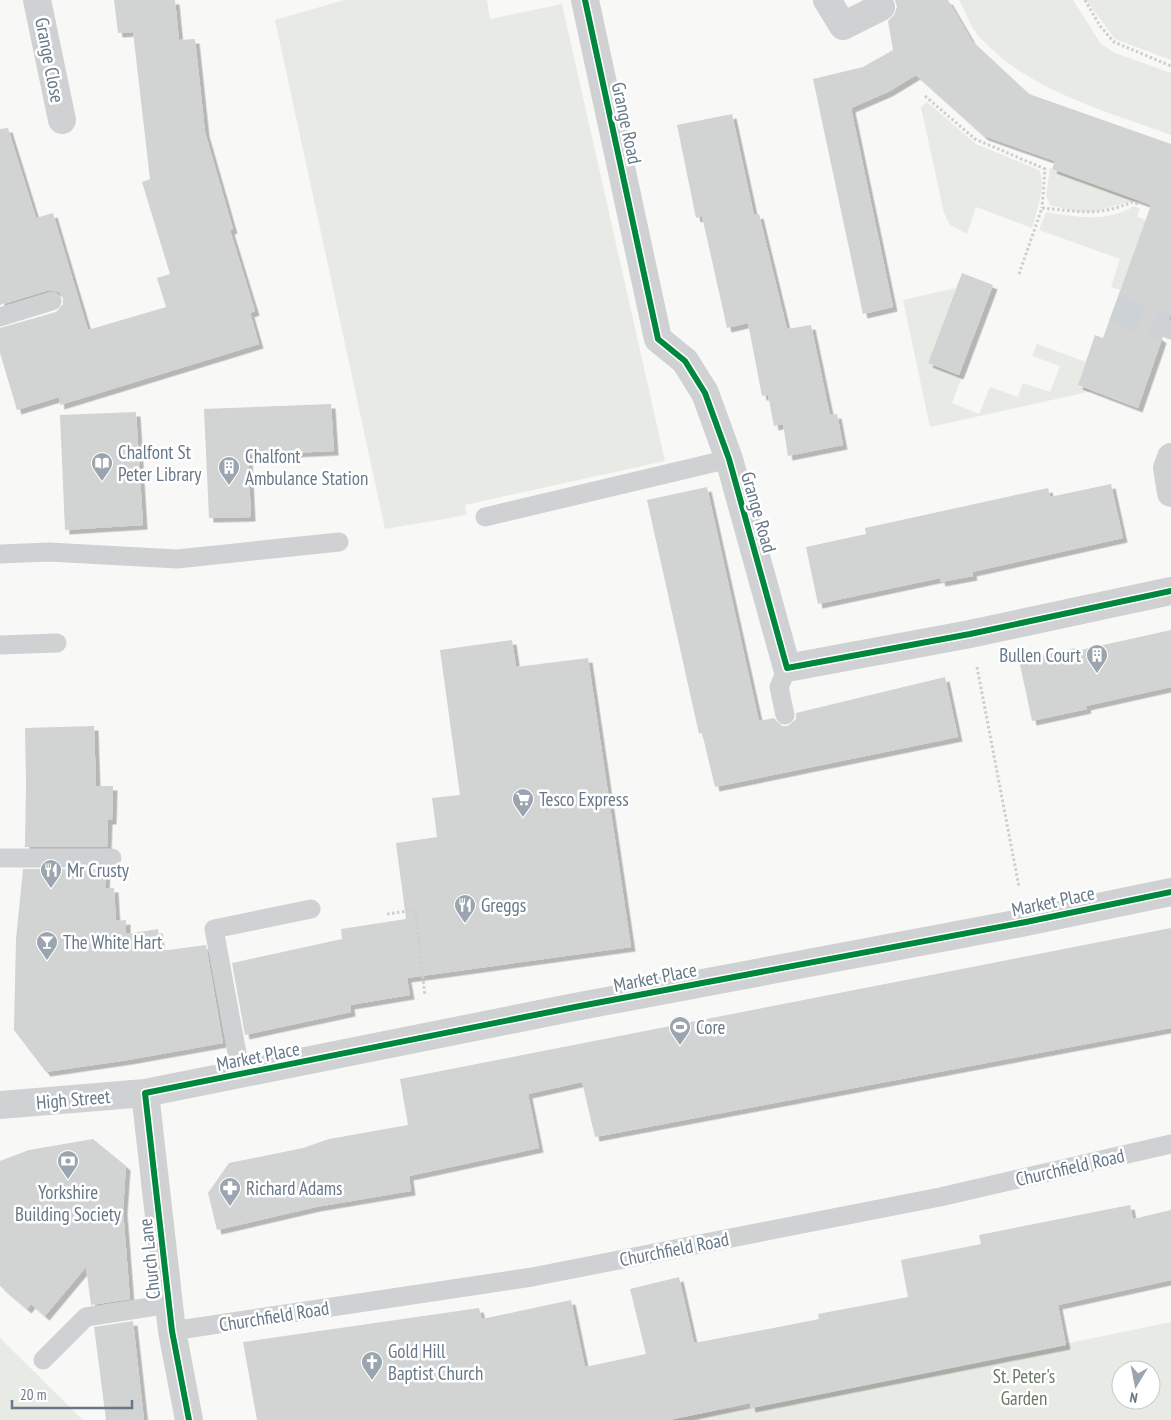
<svg xmlns="http://www.w3.org/2000/svg" width="1171" height="1420" font-family="'PT Sans Narrow',sans-serif">
<style>
.green{fill:#e8ebe5;fill-rule:evenodd}
.building{fill:#d2d3d3;filter:url(#shadow)}
.lines{fill:none;stroke-linecap:round;stroke-linejoin:round}
.minor-tunnel{stroke:#ccd2d6;stroke-width:28;stroke-dasharray:28 14;stroke-linecap:butt}
.path{stroke:#cecece;stroke-width:3;stroke-dasharray:2.5 2.5;stroke-linecap:butt}
.service{stroke:#cfd1d2;stroke-width:19}
.minor{stroke:#cfd1d2;stroke-width:28}
.cycleway-casing{stroke:#fff;stroke-width:9}
.cycleway{stroke:#00873e;stroke-width:6}
.labels{text-anchor:middle;stroke-width:5;stroke-linejoin:round;paint-order:stroke}
.street-label{font-size:19px;fill:#677888;stroke:#fff}
.poi-label{font-size:19px;fill:#677888;stroke:#fff;text-anchor:start}
.park-label{font-size:19px;fill:#667a62;stroke:#fff}
</style>
<defs>
<filter id="shadow"><feDropShadow dx="4.5" dy="4.5" stdDeviation="0" flood-color="#0004"/></filter>
</defs>
<rect width="100%" height="100%" fill="#f8f8f7"/>
<path class="green" d="M 344,0 L 487,0 L 490,19 L 562,4 L 665,461 L 465,505 L 467,515 L 385,529 L 275,20 Z
M 959,0 L 1073,0 L 1101,44 L 1115,53 L 1171,73 L 1171,135 C 1104,110 1025,90 977,34 C 969,24 965,11 959,0 Z
M 1086,0 L 1171,0 L 1171,60 L 1115,39 Z
M 927,102 L 976,144 L 1039,170 C 1047,181 1036,215 1032,228 L 976,207 L 967,234 L 950,225 L 944,213 L 921,107 Z
M 1050,168 L 1052,169 L 1144,195 L 1142,202 C 1128,198 1105,212 1087,212 C 1076,212 1063,208 1051,206 L 1046,196 Z
M 1134,206 L 1140,209 L 1137,217 L 1146,220 L 1120,290 L 1111,287 L 1120,259 L 1039,230 L 1046,212 C 1076,217 1107,223 1134,206 Z
M 956,288 L 928,363 L 962,377 L 952,403 L 979,414 L 990,387 L 1018,397 L 1023,383 L 1050,392 L 1060,366 L 1032,356 L 1037,344 L 1086,362 L 1078,385 L 1092,391 L 930,427 L 903,300 Z
M 1171,1322 L 1171,1420 L 669,1420 L 719,1410 L 751,1408 L 823,1394 ZM 1121,1370 L 1151,1370 L 1151,1400 L 1121,1400 Z
M 0,1338 L 82,1419 L 82,1420 L 0,1420 Z"/>
<path class="building" d="M 114,0 L 175,0 L 179,40 L 195,39 L 205,132 L 233,229 L 230,230 L 255,311 L 250,313 L 259,344 L 60,405 L 59,397 L 17,410 L 0,353 L 0,328 L 56,312 L 63,304 L 63,298 L 59,292 L 49,290 L 0,305 L 0,129 L 8,128 L 36,218 L 53,213 L 88,330 L 166,307 L 157,278 L 170,274 L 142,182 L 150,179 L 133,32 L 118,33 Z
M 895,0 L 948,0 L 972,41 L 1029,94 L 1171,144 L 1171,314 L 1170,317 L 1159,319 L 1155,324 L 1157,335 L 1162,339 L 1138,408 L 1078,385 L 1095,335 L 1103,338 L 1151,205 L 1052,169 L 1055,161 L 984,136 L 916,75 L 888,92 L 851,108 L 893,307 L 863,314 L 813,79 L 863,67 L 893,50 L 888,21 L 894,15 L 897,7 Z
M 732,114 L 754,215 L 759,214 L 787,329 L 811,325 L 830,415 L 837,414 L 843,445 L 788,456 L 783,424 L 774,426 L 768,395 L 762,396 L 748,323 L 727,328 L 702,216 L 696,218 L 677,125 Z
M 962,273 L 993,285 L 959,375 L 928,363 Z
M 331,404 L 334,451 L 248,455 L 251,517 L 209,518 L 204,409 Z
M 136,412 L 143,525 L 65,530 L 60,415 Z
M 1111,484 L 1123,538 L 972,572 L 973,576 L 941,582 L 940,578 L 818,604 L 806,547 L 866,534 L 865,528 L 1048,488 L 1050,497 Z
M 707,487 L 759,721 L 774,718 L 781,726 L 788,726 L 796,719 L 796,713 L 945,677 L 958,737 L 715,787 L 702,733 L 699,734 L 647,500 Z
M 1171,630 L 1171,687 L 1086,706 L 1087,709 L 1032,721 L 1019,660 L 1075,648 L 1076,651 Z
M 512,640 L 516,667 L 588,658 L 631,947 L 407,978 L 410,995 L 350,1005 L 351,1012 L 245,1035 L 232,963 L 342,939 L 341,929 L 406,919 L 396,843 L 437,837 L 432,798 L 460,795 L 440,650 Z
M 94,726 L 96,786 L 113,786 L 112,820 L 108,820 L 107,847 L 23,847 L 25,846 L 26,784 L 25,728 Z
M 23,869 L 106,869 L 105,888 L 114,888 L 116,921 L 126,920 L 126,934 L 158,929 L 161,951 L 206,945 L 223,1043 L 128,1060 L 46,1072 L 14,1030 L 16,939 Z
M 1171,928 L 1171,1028 L 595,1137 L 582,1082 L 528,1094 L 539,1148 L 409,1176 L 411,1191 L 316,1207 L 217,1230 L 208,1193 L 229,1163 L 303,1148 L 329,1139 L 408,1125 L 400,1079 Z
M 93,1139 L 126,1166 L 123,1210 L 130,1299 L 91,1305 L 86,1267 L 45,1316 L 31,1304 L 27,1309 L 0,1286 L 0,1161 L 29,1150 Z
M 1130,1205 L 1133,1219 L 1171,1210 L 1171,1280 L 1058,1305 L 1066,1345 L 751,1408 L 750,1403 L 669,1420 L 257,1420 L 243,1342 L 479,1308 L 482,1319 L 571,1300 L 585,1367 L 646,1354 L 630,1289 L 679,1277 L 694,1343 L 784,1326 L 819,1319 L 818,1314 L 908,1297 L 901,1260 L 981,1244 L 979,1235 Z
M 133,1321 L 144,1420 L 106,1420 L 94,1327 Z"/>
<g class="lines">
<path class="minor-tunnel" d="M 1114,308 L 1166,328"/>
<path class="path" d="M 1085,0 L 1100,26 L 1114,42 L 1171,66
M 925,96 L 975,139 L 1045,169 L 1042,208
M 1019,274 L 1042,208 C 1076,211 1099,217 1132,202 L 1138,204
M 977,667 L 1019,887
M 387,914 L 415,910 L 425,996"/>
<path class="service" d="M 0,317 L 52,301
M 1166,328 L 1171,330
M 485,517 L 729,459
M 0,554 L 49,552 L 177,559 L 339,542
M 0,645 L 57,643
M 785,715 L 779,687 L 787,668
M 0,858 L 112,858
M 241,1075 L 214,929 L 311,909
M 172,1331 L 532,1277 L 940,1197 L 1171,1144
M 43,1360 L 86,1317 L 169,1304"/>
<path class="minor" d="M 37,0 L 62,120
M 585,0 L 658,339 L 685,361 L 705,393 L 729,459 L 787,668 L 970,634 L 1171,591
M 827,0 L 843,26 L 881,7
M 1171,457 L 1167,468 L 1171,493
M 145,1093 L 172,1331 L 189,1420
M 0,1105 L 145,1093 L 575,1007 L 1026,922 L 1171,892"/>
<g class="cycleway-casing">
<path id="cycleway" d="M 585,0 L 658,339 L 685,361 L 705,393 L 729,459 L 787,668 L 970,634 L 1171,591
M 189,1420 L 172,1331 L 145,1093 L 575,1007 L 1026,922 L 1171,892"/>
</g>
<use href="#cycleway" class="cycleway"/>
</g>
<defs>
<g id="library-pin" transform="scale(1.125)"><path d="M0 17L-7.5 6A9.5 9.5 0 1 1 7.5 6Z" fill="#9aa5af" stroke="#fff"/><path d="M-6-4Q-3-5.5-.7-3.5V5Q-3 3-6 4ZM6-4Q3-5.5 .7-3.5V5Q3 3 6 4Z" fill="#fff"/></g>
<g id="building-pin" transform="scale(1.125)"><path d="M0 17L-7.5 6A9.5 9.5 0 1 1 7.5 6Z" fill="#9aa5af" stroke="#fff"/><path d="M-4-6H4V6H1V3H-1V6H-4ZM-2.5-4.3h1.7v1.8h-1.7ZM.8-4.3h1.7v1.8H.8ZM-2.5-1h1.7V.8h-1.7ZM.8-1h1.7V.8H.8Z" fill="#fff"/></g>
<g id="supermarket-pin" transform="scale(1.125)"><path d="M0 17L-7.5 6A9.5 9.5 0 1 1 7.5 6Z" fill="#9aa5af" stroke="#fff"/><path d="M-6-5.5h2.5l.6 2H6L4.5 2H-2.5L-4.4-4H-6ZM-1.5 3.2a1.3 1.3 0 1 0 .1 0ZM3 3.2a1.3 1.3 0 1 0 .1 0Z" fill="#fff"/></g>
<g id="restaurant-pin" transform="scale(1.125)"><path d="M0 17L-7.5 6A9.5 9.5 0 1 1 7.5 6Z" fill="#9aa5af" stroke="#fff"/><path d="M-5-6h1v4h1v-4h1v4h1v-4h1v5L-1.5 .5V6h-2V.5L-5-1ZM5-6V6H3V1.5H1.5Q1.5-4 5-6Z" fill="#fff"/></g>
<g id="bar-pin" transform="scale(1.125)"><path d="M0 17L-7.5 6A9.5 9.5 0 1 1 7.5 6Z" fill="#9aa5af" stroke="#fff"/><path d="M-6-5H6L.8 .8V4.5H3.5V6h-7V4.5H-.8V.8Z" fill="#fff"/></g>
<g id="stadium-pin" transform="scale(1.125)"><path d="M0 17L-7.5 6A9.5 9.5 0 1 1 7.5 6Z" fill="#9aa5af" stroke="#fff"/><path d="M0-5a6.5 5 0 1 0 0 10a6.5 5 0 1 0 0-10ZM-3.5-1.8h7v3.6h-7Z" fill="#fff"/></g>
<g id="bank-pin" transform="scale(1.125)"><path d="M0 17L-7.5 6A9.5 9.5 0 1 1 7.5 6Z" fill="#9aa5af" stroke="#fff"/><path d="M-6-4H6V4H-6ZM0-2.3a2.3 2.3 0 1 0 0 4.6a2.3 2.3 0 1 0 0-4.6Z" fill="#fff"/></g>
<g id="pharmacy-pin" transform="scale(1.125)"><path d="M0 17L-7.5 6A9.5 9.5 0 1 1 7.5 6Z" fill="#9aa5af" stroke="#fff"/><path d="M-2-6h4v4h4v4h-4v4h-4v-4h-4v-4h4Z" fill="#fff"/></g>
<g id="church-pin" transform="scale(1.125)"><path d="M0 17L-7.5 6A9.5 9.5 0 1 1 7.5 6Z" fill="#9aa5af" stroke="#fff"/><path d="M-1.2-6h2.4v3.5h3.3v2.4h-3.3V6h-2.4V-.1h-3.3v-2.4h3.3Z" fill="#fff"/></g>
</defs>
<g fill-rule="evenodd">
<use href="#library-pin" x="102" y="463"/>
<use href="#building-pin" x="229" y="467"/>
<use href="#building-pin" x="1097" y="655"/>
<use href="#supermarket-pin" x="523" y="799"/>
<use href="#restaurant-pin" x="51" y="870"/>
<use href="#restaurant-pin" x="465" y="905"/>
<use href="#bar-pin" x="47" y="942"/>
<use href="#stadium-pin" x="680" y="1027"/>
<use href="#bank-pin" x="68" y="1161"/>
<use href="#pharmacy-pin" x="230" y="1188"/>
<use href="#church-pin" x="372" y="1362"/>
</g>
<g class="labels">
<g class="street-label">
<text transform="translate(50 60) rotate(79)" y="7">Grange Close</text>
<text transform="translate(627 123) rotate(78)" y="7">Grange Road</text>
<text transform="translate(759 512) rotate(74)" y="7">Grange Road</text>
<text transform="translate(1053 901) rotate(-12)" y="7">Market Place</text>
<text transform="translate(655 977) rotate(-11)" y="7">Market Place</text>
<text transform="translate(258 1056) rotate(-11)" y="7">Market Place</text>
<text transform="translate(73 1099) rotate(-5)" y="7">High Street</text>
<text transform="translate(1070 1167) rotate(-13)" y="7">Churchfield Road</text>
<text transform="translate(674 1249) rotate(-11)" y="7">Churchfield Road</text>
<text transform="translate(149 1259) rotate(-96)" y="7">Church Lane</text>
<text transform="translate(274 1316) rotate(-9)" y="7">Churchfield Road</text>
</g>
<g class="poi-label">
<text x="118" y="459">Chalfont St<tspan x="118" dy="22">Peter Library</tspan></text>
<text x="245" y="463">Chalfont<tspan x="245" dy="22">Ambulance Station</tspan></text>
<text x="1081" y="662" text-anchor="end">Bullen Court</text>
<text x="539" y="806">Tesco Express</text>
<text x="67" y="877">Mr Crusty</text>
<text x="481" y="912">Greggs</text>
<text x="63" y="949">The White Hart</text>
<text x="696" y="1034">Core</text>
<text x="246" y="1195">Richard Adams</text>
<text x="68" y="1199" text-anchor="middle">Yorkshire<tspan x="68" dy="22">Building Society</tspan></text>
<text x="388" y="1358">Gold Hill<tspan x="388" dy="22">Baptist Church</tspan></text>
</g>
<g class="park-label">
<text x="1024" y="1383">St. Peter's<tspan x="1024" dy="22">Garden</tspan></text>
</g>
</g>
<g transform="translate(1136 1385) rotate(190)"><circle r="24" fill="#ffffff" stroke="#c2c9cf"/>
<path d="M0-4L9 19L0 12L-9 19Z" fill="#9aa5af"/>
<text y="-8" font-size="14" font-weight="bold" text-anchor="middle" fill="#677888">N</text>
</g>
<path d="M12 1400v8h120v-8" fill="none" stroke="#677888" stroke-width="2.5"/>
<text x="20" y="1400" font-size="15" fill="#677888" stroke="#ffffff" stroke-width="4" paint-order="stroke">20 m</text>
</svg>
